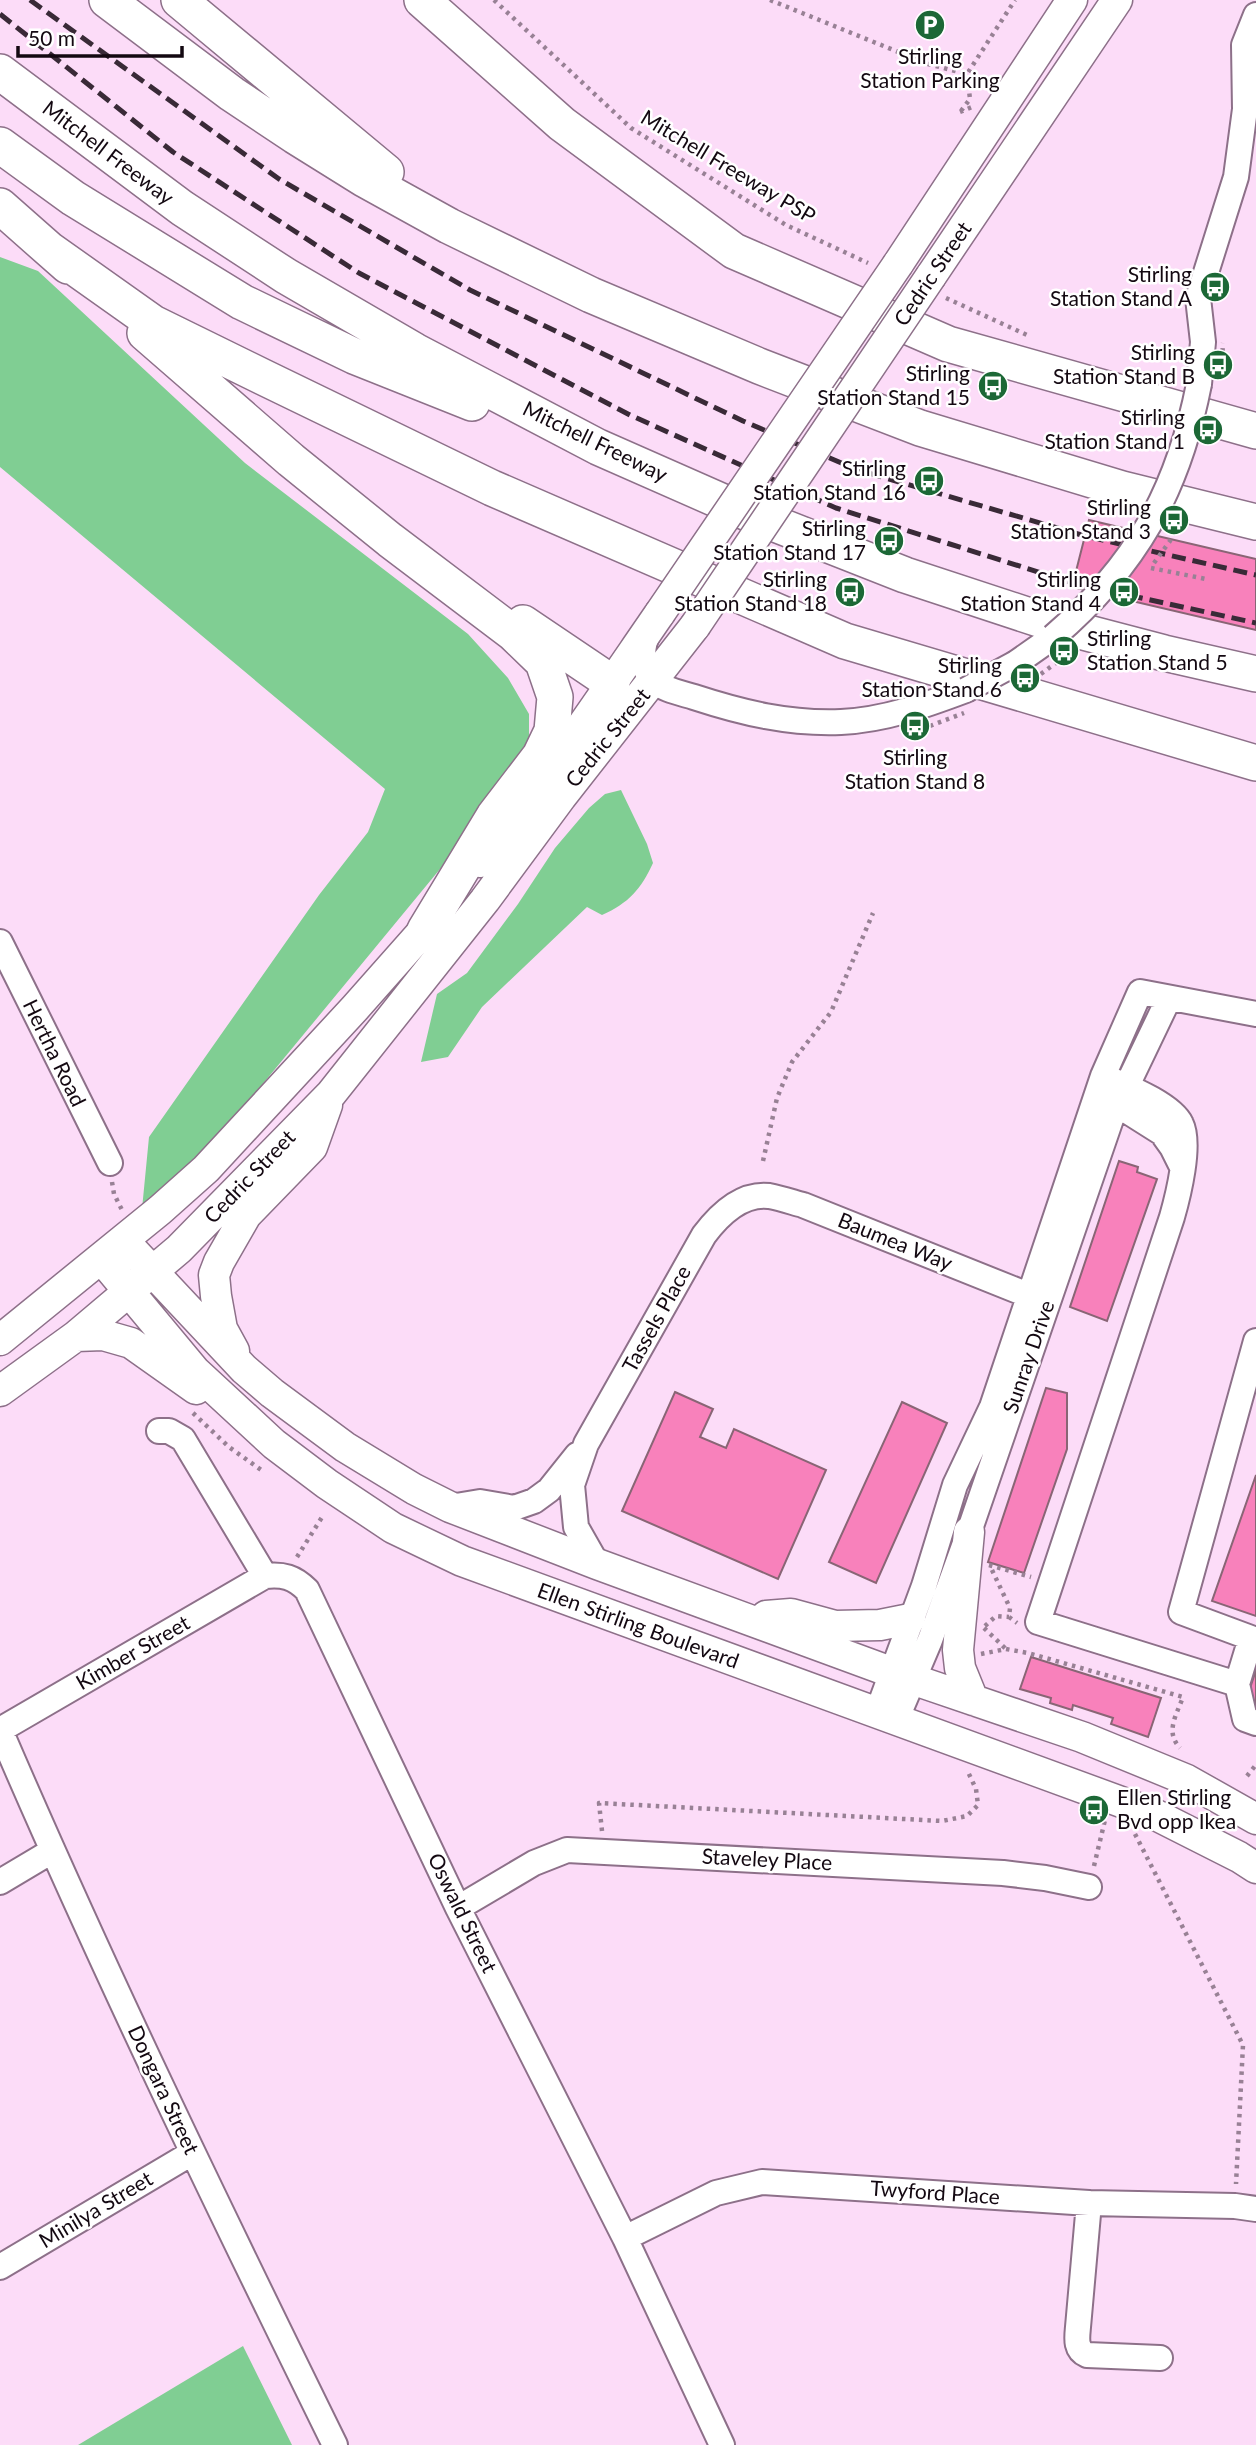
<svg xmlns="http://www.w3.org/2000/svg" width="1256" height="2445" font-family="Lato,sans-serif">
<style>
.green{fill:#80ce93}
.building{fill:#f881bb;stroke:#896575;stroke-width:2}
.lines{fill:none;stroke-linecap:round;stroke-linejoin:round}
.minor-casing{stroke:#8d7089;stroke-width:28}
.major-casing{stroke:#8d7089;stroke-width:33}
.highway-casing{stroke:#8d7089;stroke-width:38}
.path{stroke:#988195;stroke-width:4.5;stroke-dasharray:3.5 5;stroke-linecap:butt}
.minor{stroke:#fff;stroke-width:24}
.major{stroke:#fff;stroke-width:30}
.highway{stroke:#fff;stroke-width:35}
.rail{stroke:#392a37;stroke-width:5;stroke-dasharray:14 7;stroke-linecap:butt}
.minor-bridge-casing{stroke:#8d7089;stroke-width:28;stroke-linecap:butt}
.major-bridge-casing{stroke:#8d7089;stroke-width:33;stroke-linecap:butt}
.path-bridge{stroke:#988195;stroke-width:4.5;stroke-dasharray:3.5 5;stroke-linecap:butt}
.minor-bridge{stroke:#fff;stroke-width:24}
.major-bridge{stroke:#fff;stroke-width:30}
.labels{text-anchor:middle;stroke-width:5;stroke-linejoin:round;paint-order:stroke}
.poi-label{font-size:21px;fill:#130811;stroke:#fff;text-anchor:end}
.street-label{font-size:21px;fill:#130811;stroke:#fff}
</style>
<rect width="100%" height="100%" fill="#fcdcf8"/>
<path class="green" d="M 0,257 L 38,271 L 245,463 L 468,634 L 508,678 L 529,714 L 529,744 L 459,846 L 219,1137 L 142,1209 L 149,1137 L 319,895 L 368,832 L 385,789 L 0,467 Z
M 621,790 L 647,844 L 653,863 C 641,889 629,903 602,915 L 587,907 L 482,1007 L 448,1057 L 421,1062 L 437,994 L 467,973 L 518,904 L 555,848 L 589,808 L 605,794 Z
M 243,2346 L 292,2445 L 78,2445 Z"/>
<path class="building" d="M 1089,520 L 1256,559 L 1256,630 L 1072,587 Z
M 1119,1161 L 1138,1167 L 1137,1172 L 1157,1179 L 1107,1321 L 1070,1307 Z
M 1046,1388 L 1067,1393 L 1067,1449 L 1024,1573 L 988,1562 Z
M 675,1392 L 713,1409 L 700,1437 L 726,1448 L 734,1429 L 826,1470 L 778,1579 L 622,1511 Z
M 902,1402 L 947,1423 L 876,1583 L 829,1562 Z
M 1256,1475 L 1256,1616 L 1212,1601 Z
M 1031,1657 L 1161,1698 L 1148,1737 L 1111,1724 L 1113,1718 L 1073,1705 L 1072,1710 L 1050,1703 L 1051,1698 L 1020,1689 Z
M 1256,1670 L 1256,1706 L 1245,1703 Z"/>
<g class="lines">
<g class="minor-casing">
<path id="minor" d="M 1199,384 L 1203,342 L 1198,298 L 1236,177 L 1245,109 L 1244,45 L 1256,15
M 649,632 C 641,646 640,668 654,681 C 664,690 681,693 694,697 C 743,713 789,724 841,722 C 885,720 926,705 966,690
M 1016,663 L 1053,637
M 0,942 L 110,1163
M 1103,1076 C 1123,1085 1172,1104 1181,1124 C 1191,1144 1178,1196 1172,1217 L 1038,1622 L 1237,1684 L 1251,1638 L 1181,1612 L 1256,1341
M 1105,1097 L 1162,1133 L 1172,1147 L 1182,1167
M 159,1431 L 169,1431 L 183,1439 L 265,1576 C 283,1574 294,1577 307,1590 L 458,1908 L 625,2238 L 722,2445
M 450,1507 L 480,1502 L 514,1508 L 534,1501 L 549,1490 L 577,1455
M 597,1564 L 576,1527 L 572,1485 L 586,1444 L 704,1235 C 719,1215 742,1193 769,1196 C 780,1198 792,1202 803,1205 L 1043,1301
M 1237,1684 L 1245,1719 L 1256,1723
M 877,1713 L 924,1586 L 955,1485 L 992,1407 L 1103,1076 L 1140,992 L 1256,1014
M 896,1720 L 930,1640 L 969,1532 L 1111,1119 L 1169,998
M 0,1730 C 104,1972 219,2209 335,2445
M 0,1730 L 265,1576
M 0,1882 L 52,1851
M 458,1908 L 534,1863 L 567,1850 L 1003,1873 L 1045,1878 L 1089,1887
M 1089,2203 L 1078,2327 C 1077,2338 1075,2350 1087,2355 L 1160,2358
M 625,2238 L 716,2193 L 762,2182 L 1089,2203 L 1235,2206 L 1256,2209
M 0,2267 L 192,2153"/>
</g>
<g class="major-casing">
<path id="major" d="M 898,264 L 1072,0
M 931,276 L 1117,0
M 480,862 C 545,783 602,697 660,613
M 123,1240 L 244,1369 L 272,1393 L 345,1447 L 414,1489 L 450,1507 L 597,1564 L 891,1672 L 1082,1737 L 1187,1780 L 1256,1819
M 101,1258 L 195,1371 L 274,1444 L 327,1484 L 393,1528 L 462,1561 L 1154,1814 L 1239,1857 L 1256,1868
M 76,1336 L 103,1335 L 131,1343 L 196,1389
M 0,1340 L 160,1210 L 206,1169 L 355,1008 L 440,912
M 234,1351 L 222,1329 L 216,1296 L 214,1275 L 219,1262 L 246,1215 L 312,1147 L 327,1105
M 0,1391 L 76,1336 L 179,1249 L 331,1094 L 485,900 L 561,797 L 695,626
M 969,1532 L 958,1650 L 960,1668 L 973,1700
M 766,1616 L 791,1614 L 835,1626 L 880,1625 L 910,1619"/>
</g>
<g class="highway-casing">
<path id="highway" d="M 107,0 L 232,94 L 295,136 L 364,179 L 449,226 L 591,295 L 759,366 L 920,428 L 1122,489 L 1256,522
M 179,0 L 386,172
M 422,0 L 562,124 L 734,251 L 948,344 L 1256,431
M 0,72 L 182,208 L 286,276 L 415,351 L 598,447 L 750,514 L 905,575 L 1057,625 L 1164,653 L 1256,674
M 0,145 L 73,198 L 242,302 L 354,356 L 472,403
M 0,206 L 68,266
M 50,250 L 153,323 L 263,377 L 492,488 L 845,641 L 1256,763
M 145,333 L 291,460 L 390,540 L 513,633 L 543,662 L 555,697 L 552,731 L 540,756 L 494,816 L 425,930
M 523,623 L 612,683"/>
</g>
<path class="path" d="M 494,0 L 631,128 L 786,225 L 868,263
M 770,0 L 928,64 L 967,74
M 961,111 L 970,99 L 967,74 L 1015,0
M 960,112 L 972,107
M 946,298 L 1027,335
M 1151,568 L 1206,579
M 763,1161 L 777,1098 L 792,1062 L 831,1012 L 873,913
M 112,1182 L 114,1194 L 122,1210
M 193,1413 L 229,1447 L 264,1472
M 297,1557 L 324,1514
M 989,1565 L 1031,1577
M 992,1570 L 1010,1608 L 1009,1617 L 1017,1623
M 985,1626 L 996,1616 L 1009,1617
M 984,1628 L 1006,1649
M 981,1654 L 1006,1649 L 1028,1653 L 1183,1697 C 1176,1716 1165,1732 1180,1748
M 1247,1776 L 1255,1766
M 602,1831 L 599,1803 L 942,1821 L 967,1816 L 978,1805 L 976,1789 L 968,1772
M 1135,1834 L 1243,2045 L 1236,2184
M 1094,1866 L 1105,1820"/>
<use href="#minor" class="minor"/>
<use href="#major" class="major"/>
<use href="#highway" class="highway"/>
<path class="rail" d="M 30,0 L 279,179 L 470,290 L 743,421 L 858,470 L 1085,536 L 1256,575
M 0,14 L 173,152 L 359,273 L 630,415 L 836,508 L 1073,583 L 1256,623"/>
<g class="minor-bridge-casing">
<path id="minor-bridge" d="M 1053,637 C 1136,566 1178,491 1199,384
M 966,690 L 1016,663"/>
</g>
<g class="major-bridge-casing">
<path id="major-bridge" d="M 660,613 L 898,264
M 695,626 L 931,276"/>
</g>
<path class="path-bridge" d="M 1221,377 L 1223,343
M 1154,563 L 1170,541 L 1178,522
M 1034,679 L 1064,657
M 922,729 L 964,713"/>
<use href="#minor-bridge" class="minor-bridge"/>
<use href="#major-bridge" class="major-bridge"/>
</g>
<defs>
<g id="parking-disc" transform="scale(1.575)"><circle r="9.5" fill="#1c6836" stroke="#fff"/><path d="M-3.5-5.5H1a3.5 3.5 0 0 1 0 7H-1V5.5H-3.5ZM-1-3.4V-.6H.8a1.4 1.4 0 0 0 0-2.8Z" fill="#fff"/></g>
<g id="bus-disc" transform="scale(1.575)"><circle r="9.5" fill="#1c6836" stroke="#fff"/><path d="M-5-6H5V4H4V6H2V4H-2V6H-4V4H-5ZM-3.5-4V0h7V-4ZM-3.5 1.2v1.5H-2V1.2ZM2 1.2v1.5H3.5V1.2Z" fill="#fff"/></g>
</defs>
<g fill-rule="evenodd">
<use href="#parking-disc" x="930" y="25"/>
<use href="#bus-disc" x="1215" y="287"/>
<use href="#bus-disc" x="1218" y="365"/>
<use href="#bus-disc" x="993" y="386"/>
<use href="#bus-disc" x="1208" y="430"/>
<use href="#bus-disc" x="929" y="481"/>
<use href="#bus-disc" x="1174" y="520"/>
<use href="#bus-disc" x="889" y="541"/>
<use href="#bus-disc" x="850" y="592"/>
<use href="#bus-disc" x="1124" y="592"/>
<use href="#bus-disc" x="1064" y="651"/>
<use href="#bus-disc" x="1025" y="678"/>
<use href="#bus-disc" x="915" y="726"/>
<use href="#bus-disc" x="1094" y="1810"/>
</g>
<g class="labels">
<g class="poi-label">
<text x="930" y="64" text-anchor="middle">Stirling<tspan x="930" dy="24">Station Parking</tspan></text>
<text x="1192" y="282">Stirling<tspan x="1192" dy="24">Station Stand A</tspan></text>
<text x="1195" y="360">Stirling<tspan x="1195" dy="24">Station Stand B</tspan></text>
<text x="970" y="381">Stirling<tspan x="970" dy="24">Station Stand 15</tspan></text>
<text x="1185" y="425">Stirling<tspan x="1185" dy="24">Station Stand 1</tspan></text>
<text x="906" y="476">Stirling<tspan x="906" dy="24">Station Stand 16</tspan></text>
<text x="1151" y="515">Stirling<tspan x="1151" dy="24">Station Stand 3</tspan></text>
<text x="866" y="536">Stirling<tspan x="866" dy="24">Station Stand 17</tspan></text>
<text x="827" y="587">Stirling<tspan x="827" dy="24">Station Stand 18</tspan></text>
<text x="1101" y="587">Stirling<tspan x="1101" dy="24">Station Stand 4</tspan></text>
<text x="1087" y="646" text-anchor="start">Stirling<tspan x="1087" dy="24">Station Stand 5</tspan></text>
<text x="1002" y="673">Stirling<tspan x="1002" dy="24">Station Stand 6</tspan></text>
<text x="915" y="765" text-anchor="middle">Stirling<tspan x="915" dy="24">Station Stand 8</tspan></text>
<text x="1117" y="1805" text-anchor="start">Ellen Stirling<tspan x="1117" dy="24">Bvd opp Ikea</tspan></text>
</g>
<g class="street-label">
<text transform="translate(108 153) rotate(37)" y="7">Mitchell Freeway</text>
<text transform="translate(728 167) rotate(31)" y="7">Mitchell Freeway PSP</text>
<text transform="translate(933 274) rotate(-56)" y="7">Cedric Street</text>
<text transform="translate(595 442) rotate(26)" y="7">Mitchell Freeway</text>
<text transform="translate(608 738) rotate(-51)" y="7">Cedric Street</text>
<text transform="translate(54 1053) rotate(64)" y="7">Hertha Road</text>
<text transform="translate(250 1177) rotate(-46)" y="7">Cedric Street</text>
<text transform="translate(895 1242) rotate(22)" y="7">Baumea Way</text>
<text transform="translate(657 1319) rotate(-61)" y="7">Tassels Place</text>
<text transform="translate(1029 1357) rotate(-71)" y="7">Sunray Drive</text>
<text transform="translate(638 1626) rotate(20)" y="7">Ellen Stirling Boulevard</text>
<text transform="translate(133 1653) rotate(-30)" y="7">Kimber Street</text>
<text transform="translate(767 1860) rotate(3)" y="7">Staveley Place</text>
<text transform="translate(462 1913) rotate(64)" y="7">Oswald Street</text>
<text transform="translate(163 2090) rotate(65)" y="7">Dongara Street</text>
<text transform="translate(935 2193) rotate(4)" y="7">Twyford Place</text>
<text transform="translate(96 2210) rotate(-31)" y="7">Minilya Street</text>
</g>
</g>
<path d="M18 46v10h164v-10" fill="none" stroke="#130811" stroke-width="3.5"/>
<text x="28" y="46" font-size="21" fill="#130811" stroke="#ffffff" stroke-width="5" paint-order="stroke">50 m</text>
</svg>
